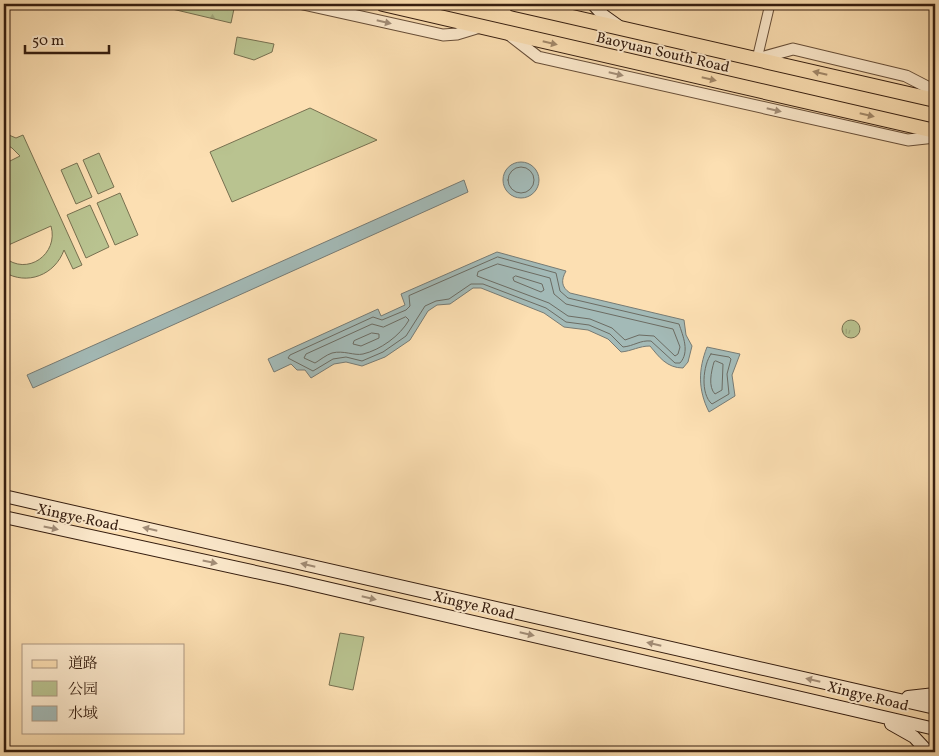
<svg xmlns="http://www.w3.org/2000/svg" width="939" height="756" font-family="Vollkorn,'Noto Serif SC',serif">
<style>
.grass{fill:url(#grass-tufts);stroke:#777050}
.forest{fill:url(#forest-firs);stroke:#777050}
.green{fill:#b9c390;stroke:#777050}
.water{fill:#a3bab7;stroke:#777b74}
.lines{fill:none;stroke-linecap:round;stroke-linejoin:round}
.shore{stroke:#6c6c63;stroke-width:1}
.minor-casing{stroke:#674e38;stroke-width:11}
.tertiary-casing{stroke:#674e38;stroke-width:13}
.secondary-casing{stroke:#351d0f;stroke-width:14}
.primary-casing{stroke:#351d0f;stroke-width:16}
.minor{stroke:#fdeacd;stroke-width:9}
.tertiary{stroke:#fdeacd;stroke-width:11}
.secondary{stroke:#fdeacd;stroke-width:12}
.primary{stroke:#fcdfb2;stroke-width:14}
.oneway{fill:#a38e78}
.oneway2{fill:#a28869}
.labels{text-anchor:middle;stroke-width:4;stroke-linejoin:round;paint-order:stroke}
.street-label{font-size:15px;fill:#351d0f;stroke:#fdeacd}
</style>
<defs>
<pattern id="grass-tufts" width="24" height="20" patternUnits="userSpaceOnUse" patternTransform="scale(1.25)"><rect width="24" height="20" fill="#b9c390"/><path d="M3 7l-1-3M5 7V3M7 7l1-3M15 17l-1-3M17 17v-4M19 17l1-3" fill="none" stroke="#a0a77b"/></pattern>
<pattern id="forest-firs" width="22" height="20" patternUnits="userSpaceOnUse" patternTransform="scale(1.25)"><rect width="22" height="20" fill="#b9c390"/><path d="M5 1l3.5 6h-7zM16 11l3.5 6h-7z" fill="#a0a77b"/></pattern>
</defs>
<rect width="100%" height="100%" fill="#fcdfb2"/>
<filter id="stains"><feTurbulence type="fractalNoise" baseFrequency=".004" numOctaves="4"/><feColorMatrix values="0 0 0 0 .2 0 0 0 0 .09 0 0 0 0 .02 0 0 0 .5 -.17"/></filter>
<radialGradient id="worn" r=".72"><stop offset=".6" stop-color="#630" stop-opacity="0"/><stop offset="1" stop-color="#630" stop-opacity=".3"/></radialGradient>
<path class="grass" d="M842 329a9 9 0 1 1 18 0a9 9 0 1 1-18 0Z"/>
<path class="forest" d="M 151,4 L 235,4 L 231,23 Z"/>
<path class="green" d="M 237,37 L 274,44 L 272,52 L 254,60 L 234,54 Z
M 310,108 L 377,140 L 232,202 L 210,152 Z
M 4,133 L 16,138 L 23,135 L 82,265 L 73,269 L 64,250 C 55,275 27,286 4,272 L 4,257 C 27,277 59,254 51,226 L 4,247 L 4,164 L 20,156 L 12,148 L 4,143 Z
M 99,153 L 114,187 L 98,194 L 83,160 Z
M 77,163 L 92,197 L 76,204 L 61,170 Z
M 120,193 L 138,235 L 115,245 L 97,203 Z
M 90,205 L 109,247 L 86,258 L 67,215 Z
M 340,633 L 364,637 L 353,690 L 329,685 Z"/>
<path class="water" d="M503 180a18 18 0 1 1 36 0a18 18 0 1 1-36 0Z
M 464,180 L 468,192 L 33,388 L 27,375 Z
M 497,252 L 566,271 C 561,280 561,287 570,293 L 684,320 L 686,335 L 692,346 L 688,362 L 683,368 C 667,368 659,357 650,346 C 639,346 632,351 621,352 L 608,339 L 588,330 L 564,327 L 544,313 L 481,288 L 473,288 L 450,304 L 437,305 L 428,311 L 410,340 L 385,357 L 362,366 L 346,362 L 334,364 L 311,378 L 305,370 L 297,370 L 291,364 L 274,372 L 268,359 L 378,309 L 381,316 L 405,305 L 401,294 Z
M 707,347 L 740,354 L 732,375 L 735,396 L 709,412 C 698,390 698,370 707,347 Z"/>
<g class="lines">
<path class="shore" d="M508 180a13 13 0 1 1 26 0a13 13 0 1 1-26 0Z
M 498,257 L 556,273 L 560,291 L 568,298 L 679,324 C 683,336 690,352 680,363 L 675,363 L 651,341 C 640,340 634,346 623,347 L 610,334 L 589,325 L 566,322 L 546,308 L 483,284 L 471,284 L 449,299 L 436,301 L 425,306 L 406,336 L 383,352 L 362,361 L 346,357 L 333,359 L 313,371 L 288,358 L 290,355 L 373,317 L 382,320 L 406,310 L 410,306 L 409,296 Z
M 498,264 L 550,278 L 554,294 L 566,304 L 673,329 L 680,347 L 678,354 L 675,356 L 654,336 L 639,335 L 625,340 L 612,328 L 590,319 L 568,316 L 549,303 L 477,276 L 478,272 Z
M 516,276 L 542,284 L 544,290 L 541,292 L 514,281 L 513,278 Z
M 406,317 L 409,320 C 400,336 380,350 363,354 C 354,356 344,350 332,353 C 326,355 320,360 315,363 L 304,358 L 306,354 L 372,324 L 383,327 Z
M 372,333 L 379,334 L 379,338 L 361,346 L 353,344 L 354,341 Z
M 711,354 L 729,357 L 731,359 L 727,374 L 729,394 L 712,404 C 700,394 703,365 711,354 Z
M 716,361 L 723,364 L 722,390 L 715,394 C 708,387 711,372 714,362 Z"/>
<g class="minor-casing">
<path id="minor" d="M 757,59 L 770,4"/>
</g>
<g class="tertiary-casing">
<path id="tertiary" d="M 303,4 L 443,35 L 457,34 L 480,27
M 507,33 L 538,57 L 908,140 L 935,137
M 757,59 L 793,49 L 906,76 L 935,91"/>
</g>
<g class="secondary-casing">
<path id="secondary" d="M 593,4 L 604,16 L 618,26
M 4,496 L 935,708
M 4,517 L 288,579 L 935,729
M 908,697 L 935,694
M 891,724 L 914,737 L 928,752"/>
</g>
<g class="primary-casing">
<path id="primary" d="M 383,4 L 935,131
M 515,4 L 935,100"/>
</g>
<use href="#minor" class="minor"/>
<use href="#tertiary" class="tertiary"/>
<use href="#secondary" class="secondary"/>
<use href="#primary" class="primary"/>
</g>
<defs><path id="oneway-solid" d="M-6-.8H1V-3.2L6.5 0L1 3.2V.8H-6Z" transform="scale(1.25)"/></defs>
<g class="oneway">
<use href="#oneway-solid" transform="translate(384 22) rotate(13)"/>
<use href="#oneway-solid" transform="translate(616 74) rotate(13)"/>
<use href="#oneway-solid" transform="translate(774 110) rotate(13)"/>
<use href="#oneway-solid" transform="translate(51 528) rotate(12)"/>
<use href="#oneway-solid" transform="translate(150 529) rotate(-167)"/>
<use href="#oneway-solid" transform="translate(210 562) rotate(12)"/>
<use href="#oneway-solid" transform="translate(308 565) rotate(-167)"/>
<use href="#oneway-solid" transform="translate(369 598) rotate(13)"/>
<use href="#oneway-solid" transform="translate(527 634) rotate(13)"/>
<use href="#oneway-solid" transform="translate(654 644) rotate(-167)"/>
<use href="#oneway-solid" transform="translate(813 680) rotate(-167)"/>
</g>
<g class="oneway2">
<use href="#oneway-solid" transform="translate(550 43) rotate(13)"/>
<use href="#oneway-solid" transform="translate(820 73) rotate(-167)"/>
<use href="#oneway-solid" transform="translate(709 79) rotate(13)"/>
<use href="#oneway-solid" transform="translate(867 115) rotate(13)"/>
</g>
<g class="labels">
<g class="street-label">
<text transform="translate(663 52) rotate(13)" y="5">Baoyuan South Road</text>
<text transform="translate(78 517) rotate(12)" y="5">Xingye Road</text>
<text transform="translate(474 605) rotate(13)" y="5">Xingye Road</text>
<text transform="translate(868 696) rotate(14)" y="5">Xingye Road</text>
</g>
</g>
<rect width="939" height="756" fill="none" stroke="#fcdfb2" stroke-width="20"/>
<rect x="5" y="5" width="929" height="746" fill="none" stroke="#351d0f" stroke-width="2.5"/>
<rect x="10" y="10" width="919" height="736" fill="none" stroke="#351d0f"/>
<rect x="22" y="644" width="162" height="90" fill="#fdeacd" stroke="#ad9881"/>
<rect x="32" y="660" width="25" height="8" fill="#fcdfb2" stroke="#ad9881"/>
<text x="68" y="668" font-size="15" fill="#351d0f">道路</text>
<rect x="32" y="681" width="25" height="15" fill="#b9c390" stroke="#ad9881"/>
<text x="68" y="694" font-size="15" fill="#351d0f">公园</text>
<rect x="32" y="706" width="25" height="15" fill="#a3bab7" stroke="#ad9881"/>
<text x="68" y="718" font-size="15" fill="#351d0f">水域</text>
<path d="M25 45v8h84v-8" fill="none" stroke="#351d0f" stroke-width="2.5"/>
<text x="32" y="45" font-size="15" fill="#351d0f" stroke="#fdeacd" stroke-width="4" paint-order="stroke">50 m</text>
<rect width="100%" height="100%" filter="url(#stains)"/>
<rect width="100%" height="100%" fill="url(#worn)"/>
</svg>
